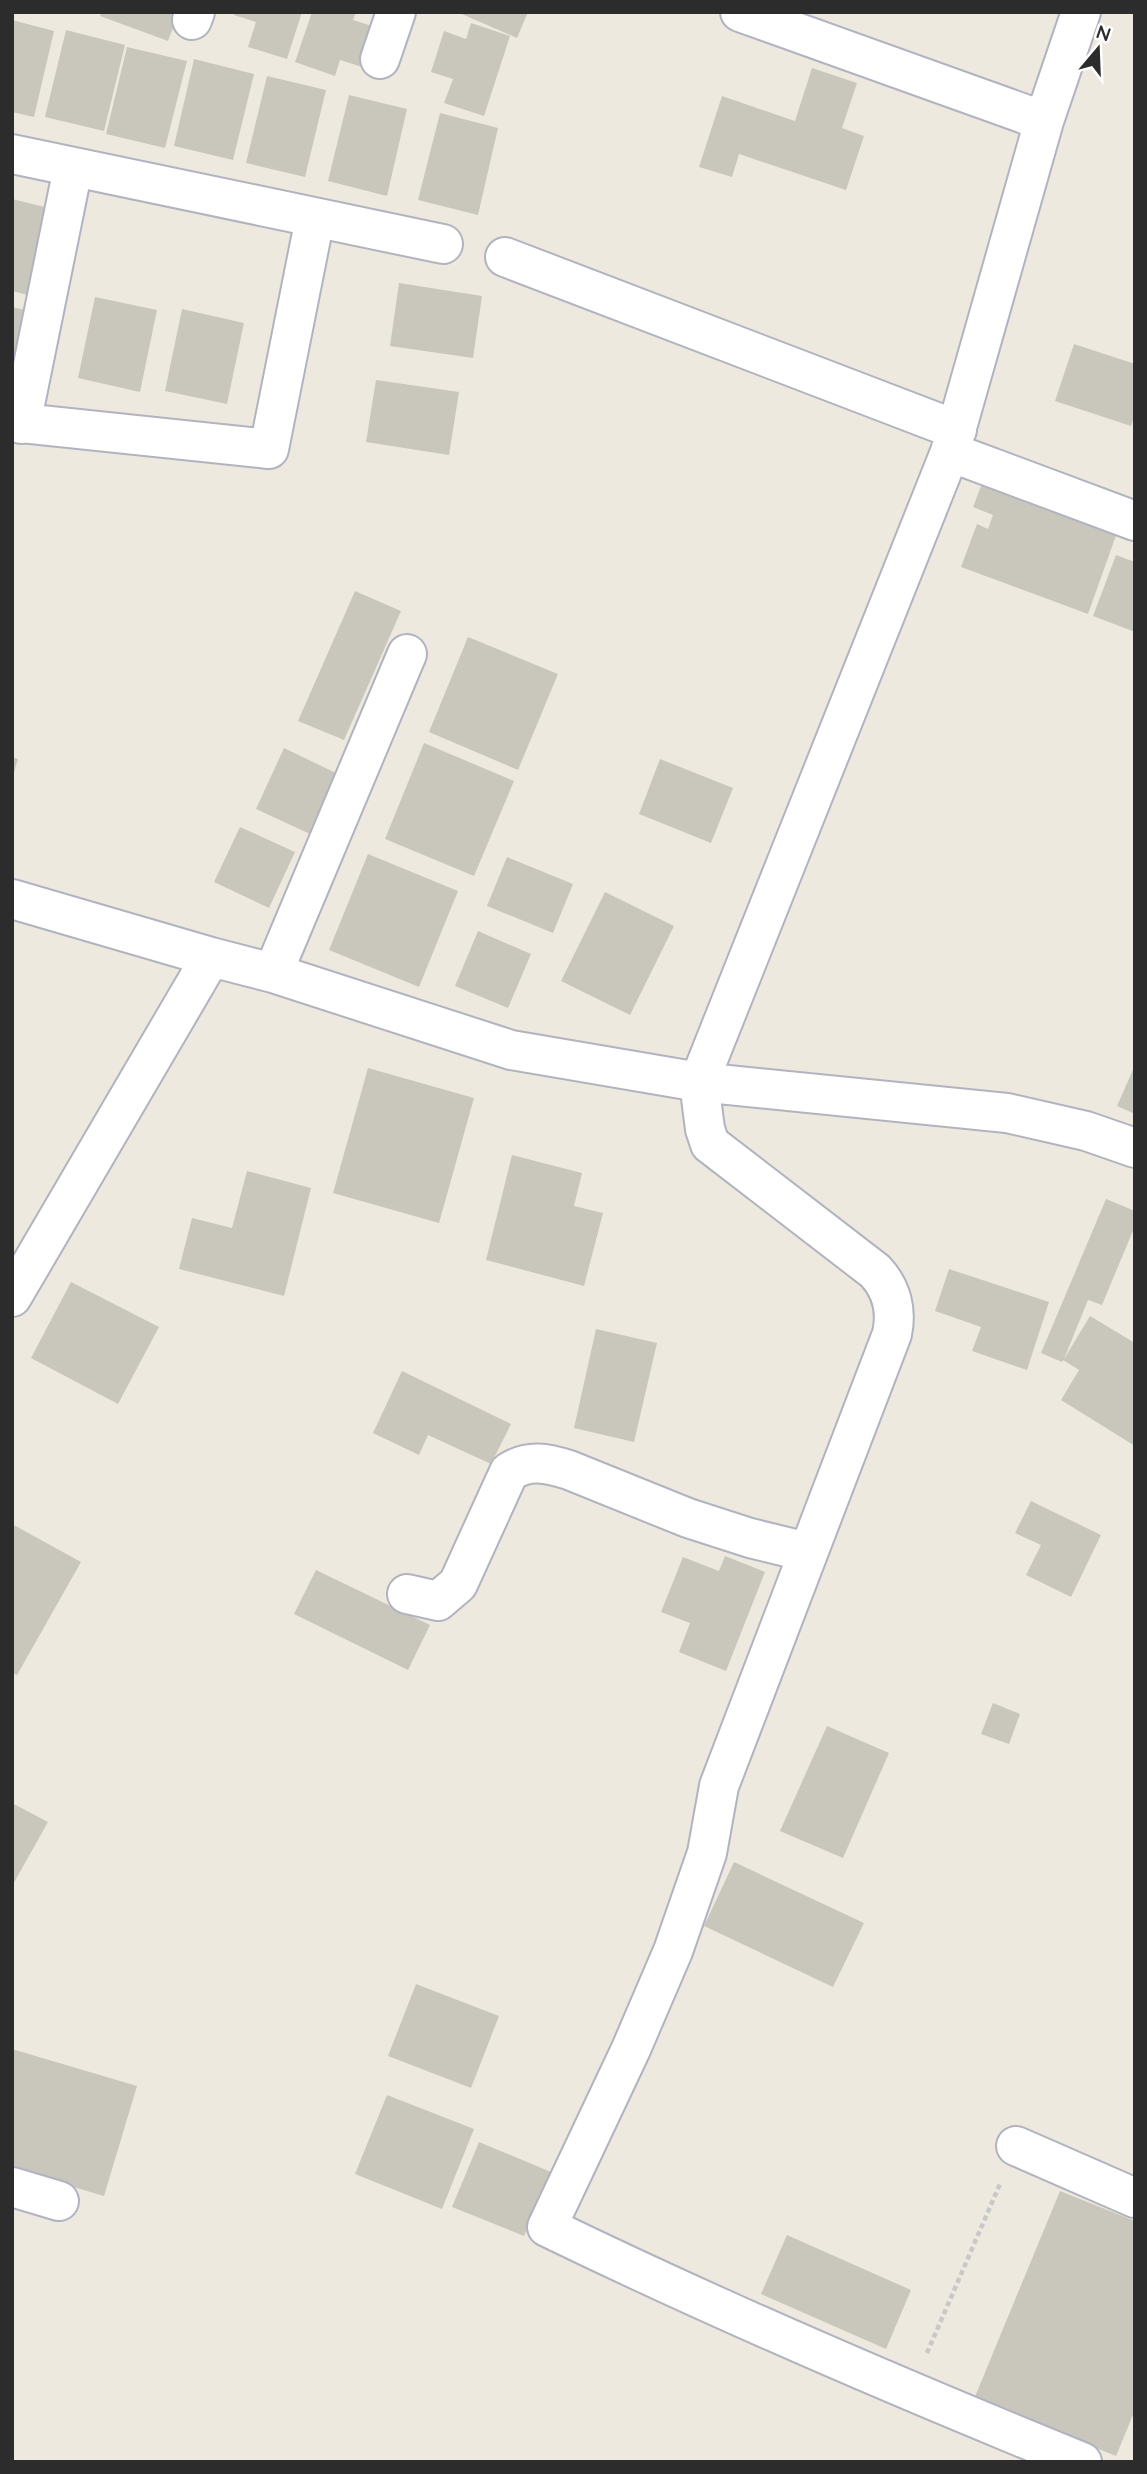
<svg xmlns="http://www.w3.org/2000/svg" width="1147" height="2474" font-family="Quicksand,sans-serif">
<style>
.building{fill:#c9c7bc}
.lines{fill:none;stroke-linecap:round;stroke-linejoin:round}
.minor-casing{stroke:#b2b3c0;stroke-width:42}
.path{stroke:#c8c8c8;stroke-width:4.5;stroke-dasharray:5 3.5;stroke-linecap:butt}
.minor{stroke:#fff;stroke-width:38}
</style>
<rect width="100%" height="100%" fill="#eee9de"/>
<path class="building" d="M 101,12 L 179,12 L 168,41 L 100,16 Z
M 235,12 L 302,12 L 287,59 L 248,47 L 256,22 L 234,15 Z
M 312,12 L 356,12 L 353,20 L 375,27 L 362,67 L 340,60 L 335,76 L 295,62 Z
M 457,12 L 528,12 L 517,38 Z
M 12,20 L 54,31 L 34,117 L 12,112 Z
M 471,23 L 510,36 L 484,116 L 444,103 L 453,79 L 431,72 L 444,31 L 466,39 Z
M 66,30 L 125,45 L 104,131 L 45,117 Z
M 127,47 L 187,61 L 165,148 L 106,134 Z
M 194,59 L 254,74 L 233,160 L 174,146 Z
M 812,68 L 857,83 L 842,128 L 864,136 L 846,190 L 739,154 L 732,177 L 699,167 L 722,96 L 795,121 Z
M 267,76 L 326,90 L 305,177 L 246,163 Z
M 349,95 L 407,109 L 387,196 L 328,181 Z
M 440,113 L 498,128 L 478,215 L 418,200 Z
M 12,199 L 49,208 L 28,295 L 12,291 Z
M 399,283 L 482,296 L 473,358 L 390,346 Z
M 95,297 L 157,310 L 140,392 L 78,378 Z
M 12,307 L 29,311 L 12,374 Z
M 182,309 L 244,323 L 227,404 L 165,391 Z
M 1074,344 L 1135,364 L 1135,415 L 1131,426 L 1055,401 Z
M 376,380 L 459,392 L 449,455 L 366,442 Z
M 983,481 L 1118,530 L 1088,614 L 961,567 L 977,524 L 988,529 L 993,515 L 973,507 Z
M 1116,555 L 1135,562 L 1135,632 L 1093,616 Z
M 355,591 L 401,611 L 344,740 L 298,721 Z
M 468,637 L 558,674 L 518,770 L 429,732 Z
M 424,743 L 514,781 L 474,876 L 385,839 Z
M 284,748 L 338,774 L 310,834 L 256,809 Z
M 12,757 L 18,759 L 13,776 L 12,776 Z
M 660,759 L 733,788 L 711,843 L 639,814 Z
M 240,827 L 295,852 L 269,908 L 214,882 Z
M 368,854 L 458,891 L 419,987 L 329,950 Z
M 507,857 L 573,884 L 553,933 L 487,906 Z
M 605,892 L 674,926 L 630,1015 L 561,981 Z
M 478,931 L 531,954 L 508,1008 L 455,986 Z
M 1135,1065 L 1135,1114 L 1117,1106 Z
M 368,1068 L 474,1098 L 439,1223 L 333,1193 Z
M 512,1155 L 582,1173 L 574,1206 L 603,1213 L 584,1286 L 486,1260 Z
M 247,1171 L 311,1188 L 284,1296 L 179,1269 L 192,1218 L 232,1228 Z
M 1106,1199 L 1135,1211 L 1135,1226 L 1102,1305 L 1088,1300 L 1064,1359 L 1090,1316 L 1135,1343 L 1135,1446 L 1061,1400 L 1079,1370 L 1063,1360 L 1062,1362 L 1041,1353 Z
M 949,1269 L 1049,1302 L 1027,1370 L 972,1351 L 981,1327 L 935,1311 Z
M 71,1282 L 159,1327 L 118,1404 L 31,1358 Z
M 596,1329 L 657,1343 L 634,1442 L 574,1428 Z
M 402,1371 L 511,1424 L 491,1464 L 428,1435 L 419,1455 L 373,1433 Z
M 1031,1501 L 1101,1535 L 1071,1597 L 1026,1575 L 1041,1545 L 1015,1533 Z
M 12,1524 L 81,1562 L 17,1675 L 12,1673 Z
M 725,1556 L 765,1572 L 726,1671 L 679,1652 L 690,1623 L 661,1612 L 683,1557 L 719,1571 Z
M 316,1570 L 430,1625 L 408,1670 L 294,1614 Z
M 993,1703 L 1020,1714 L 1009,1744 L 981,1734 Z
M 827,1726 L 889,1753 L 843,1858 L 780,1831 Z
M 12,1803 L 48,1822 L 12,1886 Z
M 734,1862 L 864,1923 L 833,1987 L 704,1926 Z
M 416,1984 L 499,2016 L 471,2088 L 388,2056 Z
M 12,2049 L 137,2086 L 104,2196 L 12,2169 Z
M 387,2095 L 474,2129 L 442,2209 L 355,2174 Z
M 479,2142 L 551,2172 L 524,2236 L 452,2207 Z
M 1060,2191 L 1135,2221 L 1135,2410 L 1116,2456 L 974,2399 Z
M 787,2235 L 911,2290 L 886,2349 L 761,2294 Z"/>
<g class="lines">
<g class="minor-casing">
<path id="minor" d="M 740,12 L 1044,121
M 1081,12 L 1044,121 L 950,452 L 699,1082 L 705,1129 L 710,1144 L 875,1271 C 892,1289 897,1311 892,1334 L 719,1786 L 707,1853 L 673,1951 L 631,2049 L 547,2227 C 722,2312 902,2389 1082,2462
M 192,20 L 195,12
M 380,59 L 396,12
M 12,154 L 443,244
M 505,257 L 957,430
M 12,422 L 269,449 L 315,218
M 21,424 L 73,168
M 950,452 L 1135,521
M 12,899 L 211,957 L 273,973 L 511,1050 L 699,1082 L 1007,1113 L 1086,1131 L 1135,1148
M 273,973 L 407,654
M 12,1297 L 211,957
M 407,1594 L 438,1601 L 458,1584 L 509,1472 C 529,1459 547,1463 569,1470 L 688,1518 L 750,1538 L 807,1552
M 1016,2146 L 1135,2198
M 12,2187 L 59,2201"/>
</g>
<path class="path" d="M 927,2353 L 1000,2184"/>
<use href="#minor" class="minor"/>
</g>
<rect width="1147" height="2474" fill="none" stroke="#2c2c2c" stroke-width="28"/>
<g transform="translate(1098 49) rotate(19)" stroke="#ffffff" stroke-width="5" paint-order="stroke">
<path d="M0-5L12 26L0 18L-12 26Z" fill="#2c2c2c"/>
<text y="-10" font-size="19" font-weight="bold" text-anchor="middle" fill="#2c2c2c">N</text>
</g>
</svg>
